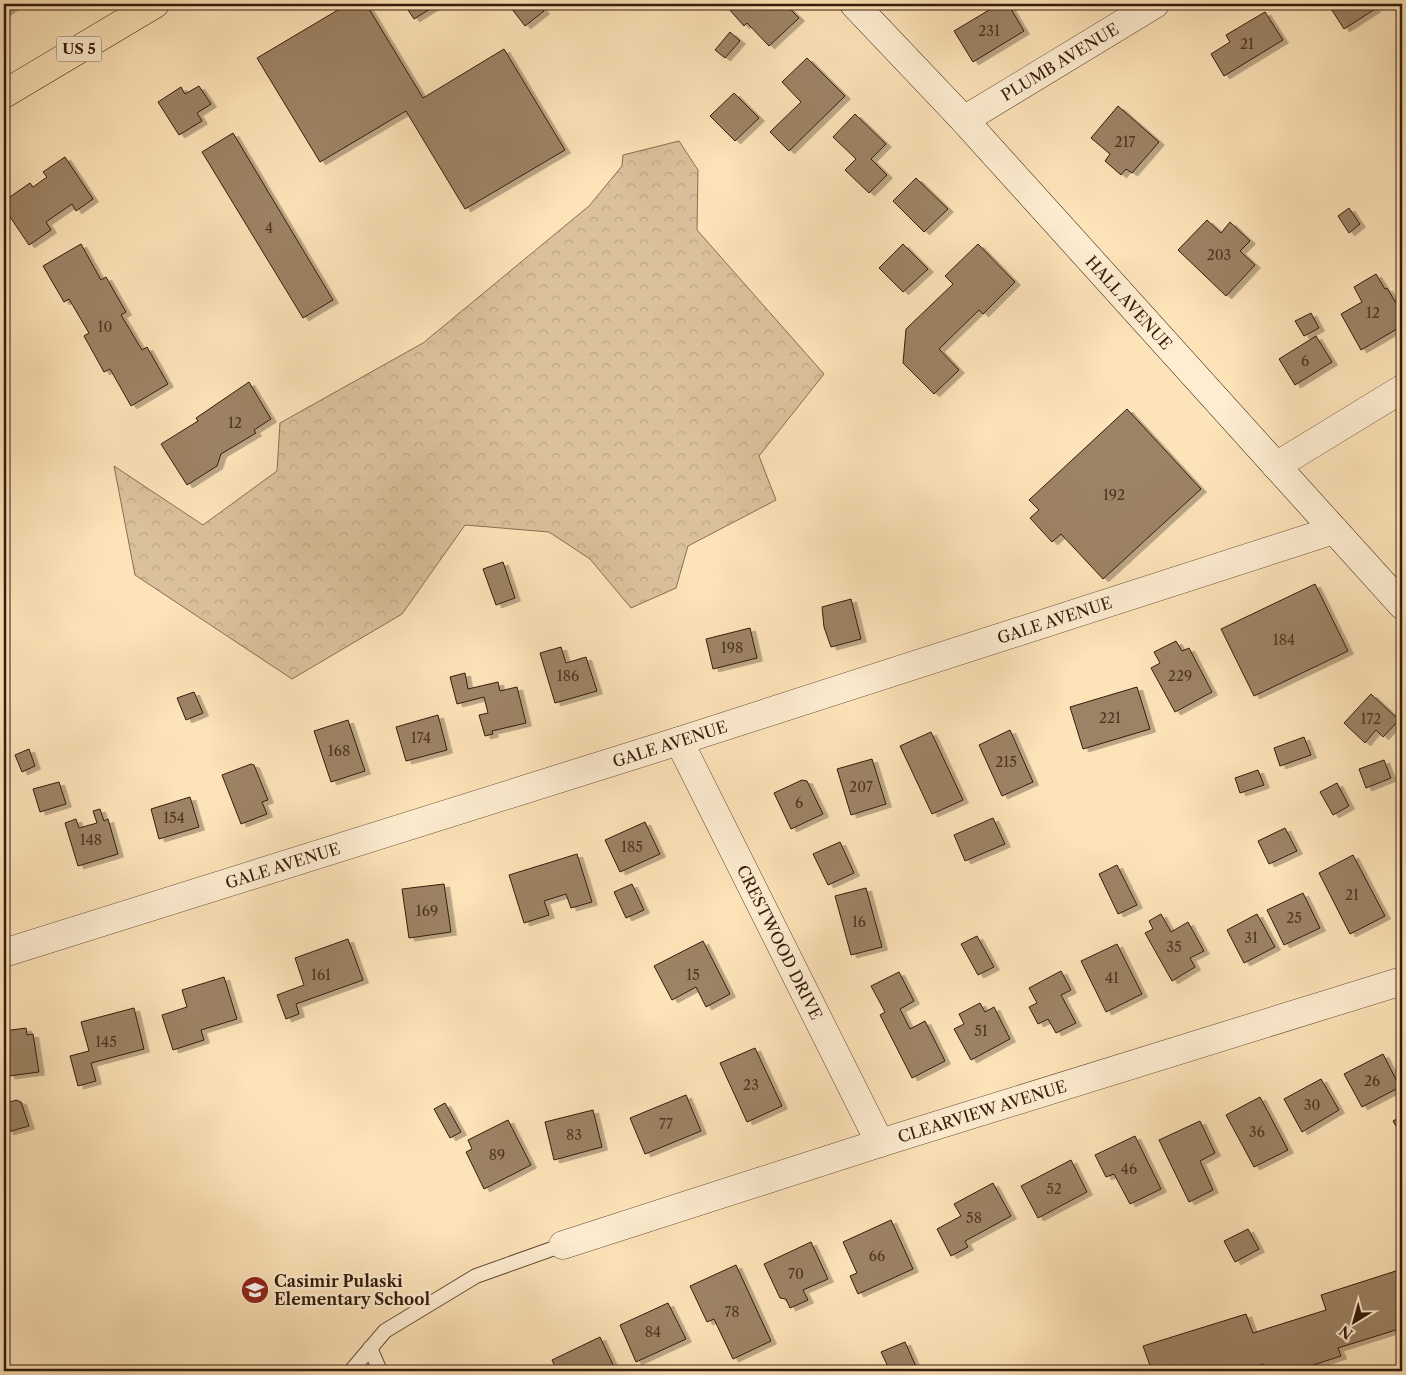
<svg xmlns="http://www.w3.org/2000/svg" width="1406" height="1375" viewBox="0 0 1406 1375" font-family="'Libre Caslon Text',serif">
<defs>
<pattern id="forest-crowns" width="20" height="18" patternUnits="userSpaceOnUse" patternTransform="scale(1.25)"><rect width="20" height="18" fill="#dbc19b"/><path d="M2 6a3 3 0 1 1 6 0M12 15a3 3 0 1 1 6 0" fill="none" stroke="#bda584"/></pattern>
<filter id="shadow"><feDropShadow dx="5.5" dy="3" stdDeviation="0" flood-color="#0004"/></filter>
</defs>
<rect width="100%" height="100%" fill="#fde3b8"/>
<filter id="stains"><feTurbulence type="fractalNoise" baseFrequency=".004" numOctaves="4"/><feColorMatrix values="0 0 0 0 .2 0 0 0 0 .09 0 0 0 0 .02 0 0 0 .5 -.17"/></filter>
<radialGradient id="worn" r=".72"><stop offset=".6" stop-color="#630" stop-opacity="0"/><stop offset="1" stop-color="#630" stop-opacity=".3"/></radialGradient>
<!-- forest -->
<path fill="url(#forest-crowns)" stroke="#886e53" d="M679,141L698,170L697,230L824,374L759,456L776,500L688,546L676,588L631,608L590,559L549,532L465,525L402,614L292,679L135,575L114,466L203,525L277,471L280,423L423,343L589,206L622,166L623,155Z"/>
<!-- building -->
<g fill="#9d8365" stroke="#361b0b" filter="url(#shadow)">
<path d="M4,4H17L4,13Z"/>
<path d="M348,4H366L423,98L504,49L565,150L465,209L406,111L320,162L257,58Z"/>
<path d="M404,4H438L414,19Z"/>
<path d="M508,4H539L544,11L525,26Z"/>
<path d="M733,4H757L762,9L768,4H785L799,18L769,46L747,23L744,26L728,8Z"/>
<path d="M999,4H1008L1024,31L973,62L954,31Z"/>
<path d="M1328,4H1371L1375,9L1344,29Z"/>
<path d="M1265,12L1283,40L1224,76L1211,54L1230,42L1226,35Z"/>
<path d="M730,32L740,41L725,58L715,50Z"/>
<path d="M807,58L845,96L789,151L770,132L801,102L782,82Z"/>
<path d="M199,86L211,104L197,113L202,121L179,135L158,102L181,87L185,94Z"/>
<path d="M734,93L759,118L735,141L710,116Z"/>
<path d="M1118,106L1159,142L1132,173L1126,169L1121,175L1105,161L1110,154L1091,138Z"/>
<path d="M855,114L886,144L871,159L887,175L869,193L845,170L856,159L833,137Z"/>
<path d="M233,133L333,300L303,318L202,152Z"/>
<path d="M65,157L93,199L76,211L72,204L46,222L51,230L29,245L4,208V201L30,183L33,187L47,177L43,172Z"/>
<path d="M916,178L948,209L924,232L893,201Z"/>
<path d="M1349,208L1360,224L1349,233L1338,216Z"/>
<path d="M1207,220L1221,233L1230,222L1250,241L1240,251L1255,265L1226,296L1178,250Z"/>
<path d="M81,244L101,280L106,277L126,312L121,315L142,350L147,347L168,384L131,406L110,369L104,372L84,336L89,333L69,299L64,302L43,266Z"/>
<path d="M903,244L928,269L903,292L879,268Z"/>
<path d="M978,244L1015,282L983,314L979,310L939,349L959,370L934,394L903,363L906,329L953,284L945,276Z"/>
<path d="M1376,274L1385,289L1387,288L1402,313V326L1361,350L1341,314L1362,302L1354,287Z"/>
<path d="M1311,313L1319,328L1304,336L1295,321Z"/>
<path d="M1316,336L1332,362L1295,385L1279,359Z"/>
<path d="M249,382L271,419L254,430L256,433L221,454L217,466L187,485L161,444L198,421L196,418Z"/>
<path d="M1127,409L1201,489L1103,579L1061,534L1052,542L1030,518L1039,510L1029,500Z"/>
<path d="M503,562L515,598L496,605L483,569Z"/>
<path d="M1315,584L1348,651L1254,696L1221,629Z"/>
<path d="M851,599L861,639L831,647L824,627L822,607Z"/>
<path d="M750,628L757,658L713,669L706,639Z"/>
<path d="M1176,641L1182,651L1189,648L1212,692L1175,712L1151,668L1160,663L1154,652Z"/>
<path d="M561,647L566,663L586,657L597,691L555,703L540,653Z"/>
<path d="M465,673L468,689L498,682L500,691L517,687L526,723L492,731L493,734L485,736L479,715L488,713L484,697L457,704L450,677Z"/>
<path d="M1137,687L1150,729L1083,749L1070,707Z"/>
<path d="M194,692L203,713L186,720L177,698Z"/>
<path d="M1371,694L1399,720L1383,737L1376,730L1365,743L1344,723Z"/>
<path d="M438,715L447,750L406,761L396,727Z"/>
<path d="M348,720L365,771L331,782L314,731Z"/>
<path d="M1010,730L1033,782L1002,796L979,745Z"/>
<path d="M931,732L963,800L932,814L900,746Z"/>
<path d="M1304,737L1311,755L1280,766L1274,748Z"/>
<path d="M29,749L35,766L22,772L15,755Z"/>
<path d="M872,759L886,804L851,815L837,769Z"/>
<path d="M1384,760L1391,778L1366,788L1359,769Z"/>
<path d="M251,764L254,765L268,800L262,802L267,814L241,824L222,775Z"/>
<path d="M1402,768V785L1398,773L1399,769Z"/>
<path d="M1258,770L1264,785L1240,793L1235,778Z"/>
<path d="M802,780L807,781L823,814L791,829L774,793Z"/>
<path d="M59,782L66,804L40,812L33,789Z"/>
<path d="M1337,783L1349,806L1333,815L1320,792Z"/>
<path d="M190,797L199,827L159,839L151,809Z"/>
<path d="M100,809L104,821L108,819L118,854L78,866L65,823L76,819L79,828L97,823L93,811Z"/>
<path d="M993,818L1005,844L965,861L954,835Z"/>
<path d="M645,822L660,854L620,872L605,840Z"/>
<path d="M1285,828L1297,851L1269,864L1258,841Z"/>
<path d="M840,842L854,873L828,885L813,854Z"/>
<path d="M577,854L592,902L571,908L566,894L544,901L549,915L524,923L509,875Z"/>
<path d="M1353,855L1385,916L1350,934L1319,873Z"/>
<path d="M1117,865L1137,905L1118,914L1099,874Z"/>
<path d="M444,884L451,932L409,938L402,889Z"/>
<path d="M632,884L644,910L626,918L614,892Z"/>
<path d="M866,888L882,947L851,955L835,896Z"/>
<path d="M1303,893L1320,928L1284,945L1267,910Z"/>
<path d="M1161,914L1171,932L1188,922L1204,951L1190,958L1195,967L1172,981L1145,933L1153,929L1149,921Z"/>
<path d="M1257,914L1275,947L1244,963L1227,930Z"/>
<path d="M977,936L994,967L978,975L961,944Z"/>
<path d="M348,939L363,980L296,1004L299,1014L286,1019L277,995L304,985L295,958Z"/>
<path d="M703,941L730,994L706,1007L696,987L672,1000L654,966Z"/>
<path d="M1117,944L1142,994L1106,1012L1081,961Z"/>
<path d="M1061,971L1071,990L1061,995L1076,1023L1056,1033L1048,1019L1038,1024L1029,1007L1037,1003L1029,988Z"/>
<path d="M899,972L914,1001L900,1009L910,1029L925,1021L945,1061L912,1078L880,1015L885,1012L871,986Z"/>
<path d="M224,977L237,1019L201,1030L204,1040L173,1050L162,1015L187,1007L182,990Z"/>
<path d="M980,1003L985,1012L994,1007L1010,1039L971,1060L954,1029L964,1024L959,1014Z"/>
<path d="M134,1008L144,1049L91,1063L96,1081L78,1086L70,1056L89,1051L81,1022Z"/>
<path d="M26,1028L27,1035L33,1034L39,1072L9,1076L7,1064L4,1065V1031Z"/>
<path d="M755,1048L782,1106L747,1122L720,1063Z"/>
<path d="M1383,1054L1400,1087L1362,1107L1344,1074Z"/>
<path d="M1321,1079L1339,1110L1302,1132L1284,1099Z"/>
<path d="M686,1095L701,1131L645,1154L630,1118Z"/>
<path d="M1260,1097L1288,1150L1254,1167L1226,1115Z"/>
<path d="M16,1100L21,1102L29,1126L8,1132L4,1120V1104Z"/>
<path d="M445,1103L461,1132L450,1138L434,1109Z"/>
<path d="M593,1110L602,1147L554,1160L545,1122Z"/>
<path d="M1402,1116V1136L1393,1121Z"/>
<path d="M508,1120L531,1165L484,1189L466,1152L472,1149L468,1140Z"/>
<path d="M1200,1121L1215,1153L1200,1161L1213,1190L1189,1202L1159,1140Z"/>
<path d="M1135,1136L1161,1189L1130,1204L1114,1174L1106,1177L1095,1155Z"/>
<path d="M1071,1160L1087,1192L1038,1218L1021,1186Z"/>
<path d="M993,1183L1011,1216L965,1241L968,1247L951,1256L937,1229L961,1216L954,1204Z"/>
<path d="M891,1220L913,1269L858,1294L850,1276L857,1273L843,1242Z"/>
<path d="M1248,1229L1259,1249L1235,1262L1224,1241Z"/>
<path d="M811,1242L828,1279L803,1290L808,1300L790,1308L786,1299L780,1298L764,1264Z"/>
<path d="M736,1265L771,1341L733,1359L714,1319L707,1322L690,1286Z"/>
<path d="M1402,1269V1328L1338,1348L1341,1356L1295,1371H1265L1263,1364L1241,1371H1152L1143,1346L1246,1314L1253,1333L1326,1310L1321,1295Z"/>
<path d="M668,1303L686,1339L636,1362L620,1325Z"/>
<path d="M600,1337L616,1371H557L552,1360Z"/>
<path d="M905,1342L918,1371H890L881,1352Z"/>
</g>
<g fill="none" stroke-linecap="round" stroke-linejoin="round">
<defs>
<g id="lane">
<path d="M370,1348L380,1371"/>
<path d="M351,1371L385,1331L476,1276L563,1245"/>
</g>
<g id="street">
<path id="s1" d="M964,120L1155,4"/>
<path d="M1276,466L1402,389"/>
<path id="s2" d="M679,741L880,1143"/>
<path id="s3" d="M4,953L679,741L1334,530"/>
<path id="s4" d="M563,1245L880,1143L1402,981"/>
</g>
<g id="secondary">
<path id="s5" d="M854,4L964,120L1402,605"/>
</g>
<path id="primary" d="M4,94L155,4"/>
</defs>
<!-- lane casing -->
<use href="#lane" stroke="#684d36" stroke-width="16"/>
<!-- street casing -->
<use href="#street" stroke="#684d36" stroke-width="29"/>
<!-- secondary casing -->
<use href="#secondary" stroke="#361b0b" stroke-width="29"/>
<!-- primary casing -->
<use href="#primary" stroke="#361b0b" stroke-width="29"/>
<!-- lane -->
<use href="#lane" stroke="#feedd1" stroke-width="14"/>
<!-- street -->
<use href="#street" stroke="#feedd1" stroke-width="28"/>
<!-- secondary -->
<use href="#secondary" stroke="#feedd1" stroke-width="28"/>
<!-- primary -->
<use href="#primary" stroke="#fde3b8" stroke-width="28"/>
</g>
<!-- icons -->
<defs>
<symbol id="school-disc" viewBox="-11 -11 22 22"><circle r="9.5" fill="#8f2418" stroke="#feedd1"/><path d="M0-5L7-2L0 1L-7-2ZM-4 1L0 2.5L4 1V4Q0 6-4 4Z" fill="#fff"/></symbol>
</defs>
<g fill-rule="evenodd">
<use href="#school-disc" x="239" y="1274" width="32" height="32"/>
</g>
<g text-anchor="middle" stroke-width="4.5" stroke-linejoin="round" paint-order="stroke">
<!-- number labels -->
<g font-size="14" fill="#503522">
<text x="989" y="36">231</text>
<text x="1247" y="49">21</text>
<text x="1125" y="147">217</text>
<text x="269" y="233">4</text>
<text x="1219" y="260">203</text>
<text x="1373" y="318">12</text>
<text x="105" y="332">10</text>
<text x="1305" y="366">6</text>
<text x="235" y="428">12</text>
<text x="1114" y="500">192</text>
<text x="1284" y="645">184</text>
<text x="732" y="653">198</text>
<text x="568" y="681">186</text>
<text x="1180" y="681">229</text>
<text x="1110" y="723">221</text>
<text x="1371" y="724">172</text>
<text x="421" y="743">174</text>
<text x="339" y="756">168</text>
<text x="1006" y="767">215</text>
<text x="861" y="792">207</text>
<text x="799" y="808">6</text>
<text x="174" y="823">154</text>
<text x="91" y="845">148</text>
<text x="632" y="852">185</text>
<text x="1352" y="900">21</text>
<text x="427" y="916">169</text>
<text x="1294" y="923">25</text>
<text x="859" y="927">16</text>
<text x="1251" y="943">31</text>
<text x="1174" y="952">35</text>
<text x="321" y="980">161</text>
<text x="693" y="980">15</text>
<text x="1112" y="983">41</text>
<text x="981" y="1036">51</text>
<text x="106" y="1047">145</text>
<text x="1372" y="1086">26</text>
<text x="751" y="1090">23</text>
<text x="1312" y="1110">30</text>
<text x="666" y="1129">77</text>
<text x="1257" y="1137">36</text>
<text x="574" y="1140">83</text>
<text x="497" y="1160">89</text>
<text x="1129" y="1174">46</text>
<text x="1054" y="1194">52</text>
<text x="974" y="1223">58</text>
<text x="877" y="1261">66</text>
<text x="796" y="1279">70</text>
<text x="732" y="1317">78</text>
<text x="653" y="1337">84</text>
</g>
<!-- shield labels -->
<rect fill="#feedd1" stroke="#725a46" stroke-width="1" x="56.5" y="36.5" width="45" height="25" rx="4"/>
<g font-size="15" font-weight="bold" fill="#361b0b">
<text x="79" y="54">US 5</text>
</g>
<!-- street labels -->
<g font-size="16" fill="#361b0b" stroke="#feedd1">
<text dy="6" stroke="none"><textPath href="#s1" startOffset="112">PLUMB AVENUE</textPath></text>
<text dy="6" stroke="none"><textPath href="#s5" startOffset="406">HALL AVENUE</textPath></text>
<text dy="6" stroke="none"><textPath href="#s3" startOffset="1102">GALE AVENUE</textPath></text>
<text dy="6" stroke="none"><textPath href="#s3" startOffset="698">GALE AVENUE</textPath></text>
<text dy="6" stroke="none"><textPath href="#s3" startOffset="292">GALE AVENUE</textPath></text>
<text dy="6" stroke="none"><textPath href="#s2" startOffset="225">CRESTWOOD DRIVE</textPath></text>
<text dy="6" stroke="none"><textPath href="#s4" startOffset="440">CLEARVIEW AVENUE</textPath></text>
</g>
<!-- poi labels -->
<g font-size="16" font-weight="bold" fill="#361b0b" stroke="#feedd1" text-anchor="start">
<text x="274" y="1287">Casimir Pulaski<tspan x="274" dy="18">Elementary School</tspan></text>
</g>
</g>
<!-- margin -->
<rect width="1406" height="1375" fill="none" stroke="#fde3b8" stroke-width="20"/>
<rect x="5" y="5" width="1396" height="1365" fill="none" stroke="#361b0b" stroke-width="2.5"/>
<rect x="10" y="10" width="1386" height="1355" fill="none" stroke="#361b0b"/>
<!-- north arrow -->
<g transform="translate(1354 1322) rotate(217)" stroke="#feedd1" stroke-width="4" paint-order="stroke">
<path d="M0-4L9 19L0 12L-9 19Z" fill="#361b0b"/>
<text y="-8" font-size="14" font-weight="bold" text-anchor="middle" fill="#361b0b">N</text>
</g>
<rect width="100%" height="100%" filter="url(#stains)"/>
<rect width="100%" height="100%" fill="url(#worn)"/>
</svg>
